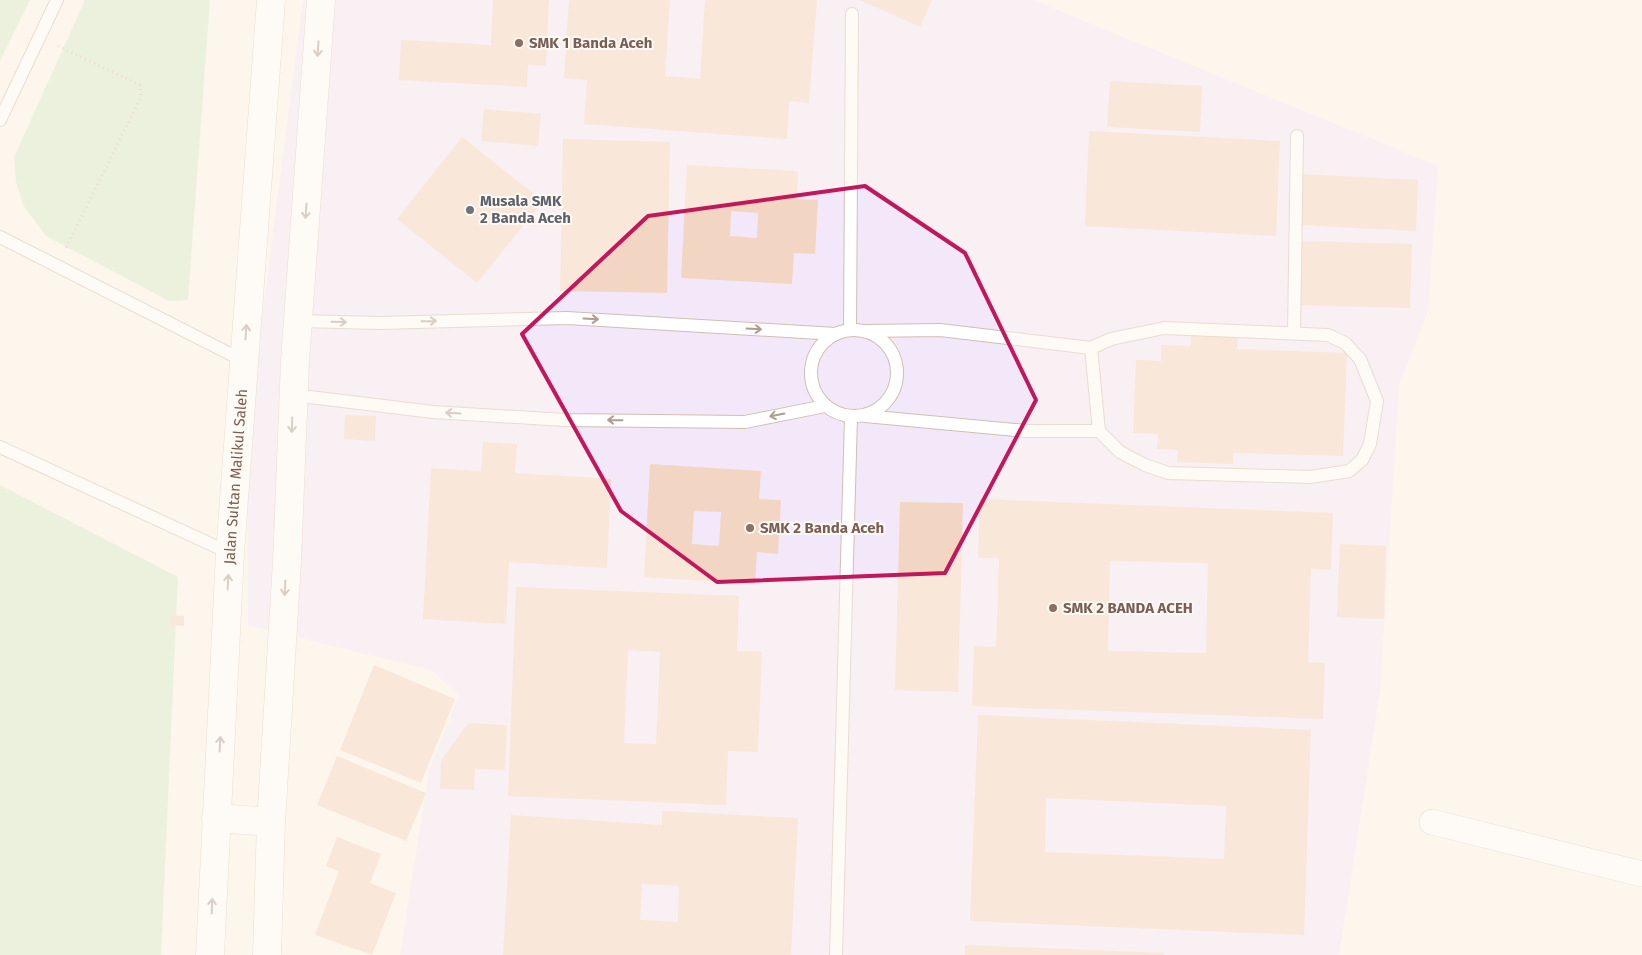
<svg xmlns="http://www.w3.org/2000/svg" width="1642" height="955" viewBox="0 0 1642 955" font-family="'Fira Sans',sans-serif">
<rect width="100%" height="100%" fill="#fdf6ec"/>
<!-- education -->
<path fill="#f3e8fa" d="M303,0H1033L1438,166L1428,312L1399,385L1380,692L1339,955H400L429,770L459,696L431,670L248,625L247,433Z"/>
<!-- green -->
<g fill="#d8ecc9">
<path d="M0,0H30L0,61Z"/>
<path d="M85,0H210L188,300L169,301L46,236L23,205L16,182L14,157Z"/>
<path d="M0,485L178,577L161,955H0Z"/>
</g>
<!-- building -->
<g fill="#f3d5c3" fill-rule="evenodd">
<path d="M493,0H549L546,66L528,65L527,87L399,80L401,40L491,45Z"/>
<path d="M569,0H670L665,76L700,79L705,0H817L809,103L789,101L787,139L584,124L587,80L564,78Z"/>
<path d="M860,0H932L920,27Z"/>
<path d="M1110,81L1202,86L1200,132L1107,127Z"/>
<path d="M484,109L541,114L538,146L481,141Z"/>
<path d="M1089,131L1280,141L1276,236L1085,226Z"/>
<path d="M462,137L543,201L477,283L397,219Z"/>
<path d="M563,139L670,142L667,293L560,291Z"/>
<path d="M687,165L798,171L797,199L818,200L815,254L794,253L792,284L681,278ZM731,211L758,213L757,238L730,236Z"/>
<path d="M1303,174L1418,180L1416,231L1301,225Z"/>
<path d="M1299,241L1412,244L1410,308L1298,305Z"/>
<path d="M1191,331L1238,333L1237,349L1347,353L1343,456L1233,453V464L1177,462L1178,450L1157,449L1158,434L1133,433L1136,360L1161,361V345L1191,346Z"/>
<path d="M345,415L376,416L375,441L344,439Z"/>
<path d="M483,442L517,444L515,473L611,479L607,568L509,562L506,624L423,619L431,468L481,471Z"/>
<path d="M650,464L761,471L759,499L781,500L778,554L757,552L755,584L644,577ZM694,511L721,512L719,546L692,544Z"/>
<path d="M980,499L1333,513L1331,570L1311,569L1308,662L1325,663L1323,719L972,706L974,646L996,647L999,558H978ZM1110,561L1208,563L1206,653L1108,651Z"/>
<path d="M900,502L963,503L958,692L895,690Z"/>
<path d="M1340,544L1386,546L1384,619L1337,617Z"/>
<path d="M516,587L739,596L737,651L762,652L758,752L728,751L726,805L508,796ZM628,650L660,652L656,744L624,743Z"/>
<path d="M171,615L184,616V626L170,625Z"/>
<path d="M374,665L455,699L421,783L340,750Z"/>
<path d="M978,715L1311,730L1304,935L970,921ZM1046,798L1226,806L1224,859L1045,852Z"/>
<path d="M468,723L507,725L505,770L475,769L474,790L440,789L441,761Z"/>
<path d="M337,756L426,793L406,841L317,805Z"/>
<path d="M662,811L798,818L791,955H503L511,815L662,825ZM642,884L679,886L678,922L640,920Z"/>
<path d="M337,837L381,854L370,883L396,893L372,955L315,935L339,871L326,866Z"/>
<path d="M965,945L1164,953V955H965Z"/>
</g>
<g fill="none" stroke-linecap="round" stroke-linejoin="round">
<defs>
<g id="service">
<path d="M0,120L57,0"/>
<path d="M0,237L244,361"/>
<path d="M298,321L380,323L567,318L836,334"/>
<circle cx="854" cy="373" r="43"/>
<path d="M850,330L852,14"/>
<path d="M864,331L940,330L1091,348L1099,431H1026L865,416"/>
<path d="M1294,332L1297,136"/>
<path d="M1091,348L1111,339L1164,328L1328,335L1345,343L1360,359L1377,401L1370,444L1362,460L1349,471L1311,477L1168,473L1145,465L1120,452L1099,431"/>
<path d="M293,395L433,412L565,420L745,422L825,406"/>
<path d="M0,447L230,553"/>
<path d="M836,955L851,417"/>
</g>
<path id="minor" d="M1432,822L1642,874"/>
<g id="secondary">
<path d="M216,818L271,822"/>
<path id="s1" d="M210,955L230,553L271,0"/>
<path d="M267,955L271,822L287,562L295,361L321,0"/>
</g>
</defs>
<!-- service casing -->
<use href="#service" stroke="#d1beb0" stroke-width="14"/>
<!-- minor casing -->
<use href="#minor" stroke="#d1beb0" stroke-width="26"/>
<!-- secondary casing -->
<use href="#secondary" stroke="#d6c0b0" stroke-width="29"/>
<!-- path -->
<path stroke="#d9b8a5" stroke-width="3" stroke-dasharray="1 4" stroke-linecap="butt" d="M58,46L140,85L141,97L66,248"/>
<!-- service -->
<use href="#service" stroke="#fff" stroke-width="12"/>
<!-- minor -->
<use href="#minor" stroke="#fff" stroke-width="25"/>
<!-- secondary -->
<use href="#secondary" stroke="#fff" stroke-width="28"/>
</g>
<!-- one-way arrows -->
<defs><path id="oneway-shaft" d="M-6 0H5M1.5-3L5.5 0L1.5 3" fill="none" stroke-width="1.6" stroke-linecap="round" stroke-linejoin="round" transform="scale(1.25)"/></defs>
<g stroke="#af9d94">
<use href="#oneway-shaft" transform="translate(318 49) rotate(94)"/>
<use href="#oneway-shaft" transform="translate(306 211) rotate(94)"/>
<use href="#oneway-shaft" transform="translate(591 319) rotate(3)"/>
<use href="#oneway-shaft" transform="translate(429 321) rotate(-1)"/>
<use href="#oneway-shaft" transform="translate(339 322) rotate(1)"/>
<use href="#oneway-shaft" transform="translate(754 329) rotate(3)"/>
<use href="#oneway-shaft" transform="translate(246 332) rotate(-86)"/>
<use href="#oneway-shaft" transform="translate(453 413) rotate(-177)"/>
<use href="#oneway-shaft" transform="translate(777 415) rotate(169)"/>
<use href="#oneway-shaft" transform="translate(615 420) rotate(-179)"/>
<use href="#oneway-shaft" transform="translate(292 425) rotate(92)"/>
<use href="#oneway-shaft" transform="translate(228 582) rotate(-87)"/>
<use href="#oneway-shaft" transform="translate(285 588) rotate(93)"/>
<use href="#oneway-shaft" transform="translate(220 744) rotate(-87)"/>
<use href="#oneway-shaft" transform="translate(212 906) rotate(-88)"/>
</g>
<!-- marked area -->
<path d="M0 0H1642V955H0ZM865,186L965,253L1036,400L945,573L717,582L621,511L522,334L648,216Z" fill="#fdf6ec" fill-opacity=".55" fill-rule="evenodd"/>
<path fill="none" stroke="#c2185b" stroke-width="4" stroke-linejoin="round" d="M865,186L965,253L1036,400L945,573L717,582L621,511L522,334L648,216Z"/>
<!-- markers -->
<g fill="#8d6e63" stroke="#fffaf3" stroke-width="2">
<circle cx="519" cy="43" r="5"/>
<circle cx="750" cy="528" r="5"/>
<circle cx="1053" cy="608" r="5"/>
</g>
<circle fill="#6b7280" stroke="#fffaf3" stroke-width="2" cx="470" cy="210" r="5"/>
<g text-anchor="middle" stroke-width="4" stroke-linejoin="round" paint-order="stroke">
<!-- education labels -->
<g font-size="15" font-weight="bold" fill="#785e54" stroke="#fffaf3" text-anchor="start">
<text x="529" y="48">SMK 1 Banda Aceh</text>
<text x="760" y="533">SMK 2 Banda Aceh</text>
<text x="1063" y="613">SMK 2 BANDA ACEH</text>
</g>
<!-- worship labels -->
<g font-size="15" font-weight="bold" fill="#5b616d" stroke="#fffaf3" text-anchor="start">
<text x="480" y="206">Musala SMK<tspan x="480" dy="17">2 Banda Aceh</tspan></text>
</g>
<!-- street labels -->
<g font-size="15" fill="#7a5c4d" stroke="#fffaf3">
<text dy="5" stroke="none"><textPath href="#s1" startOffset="479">Jalan Sultan Malikul Saleh</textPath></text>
</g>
</g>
</svg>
